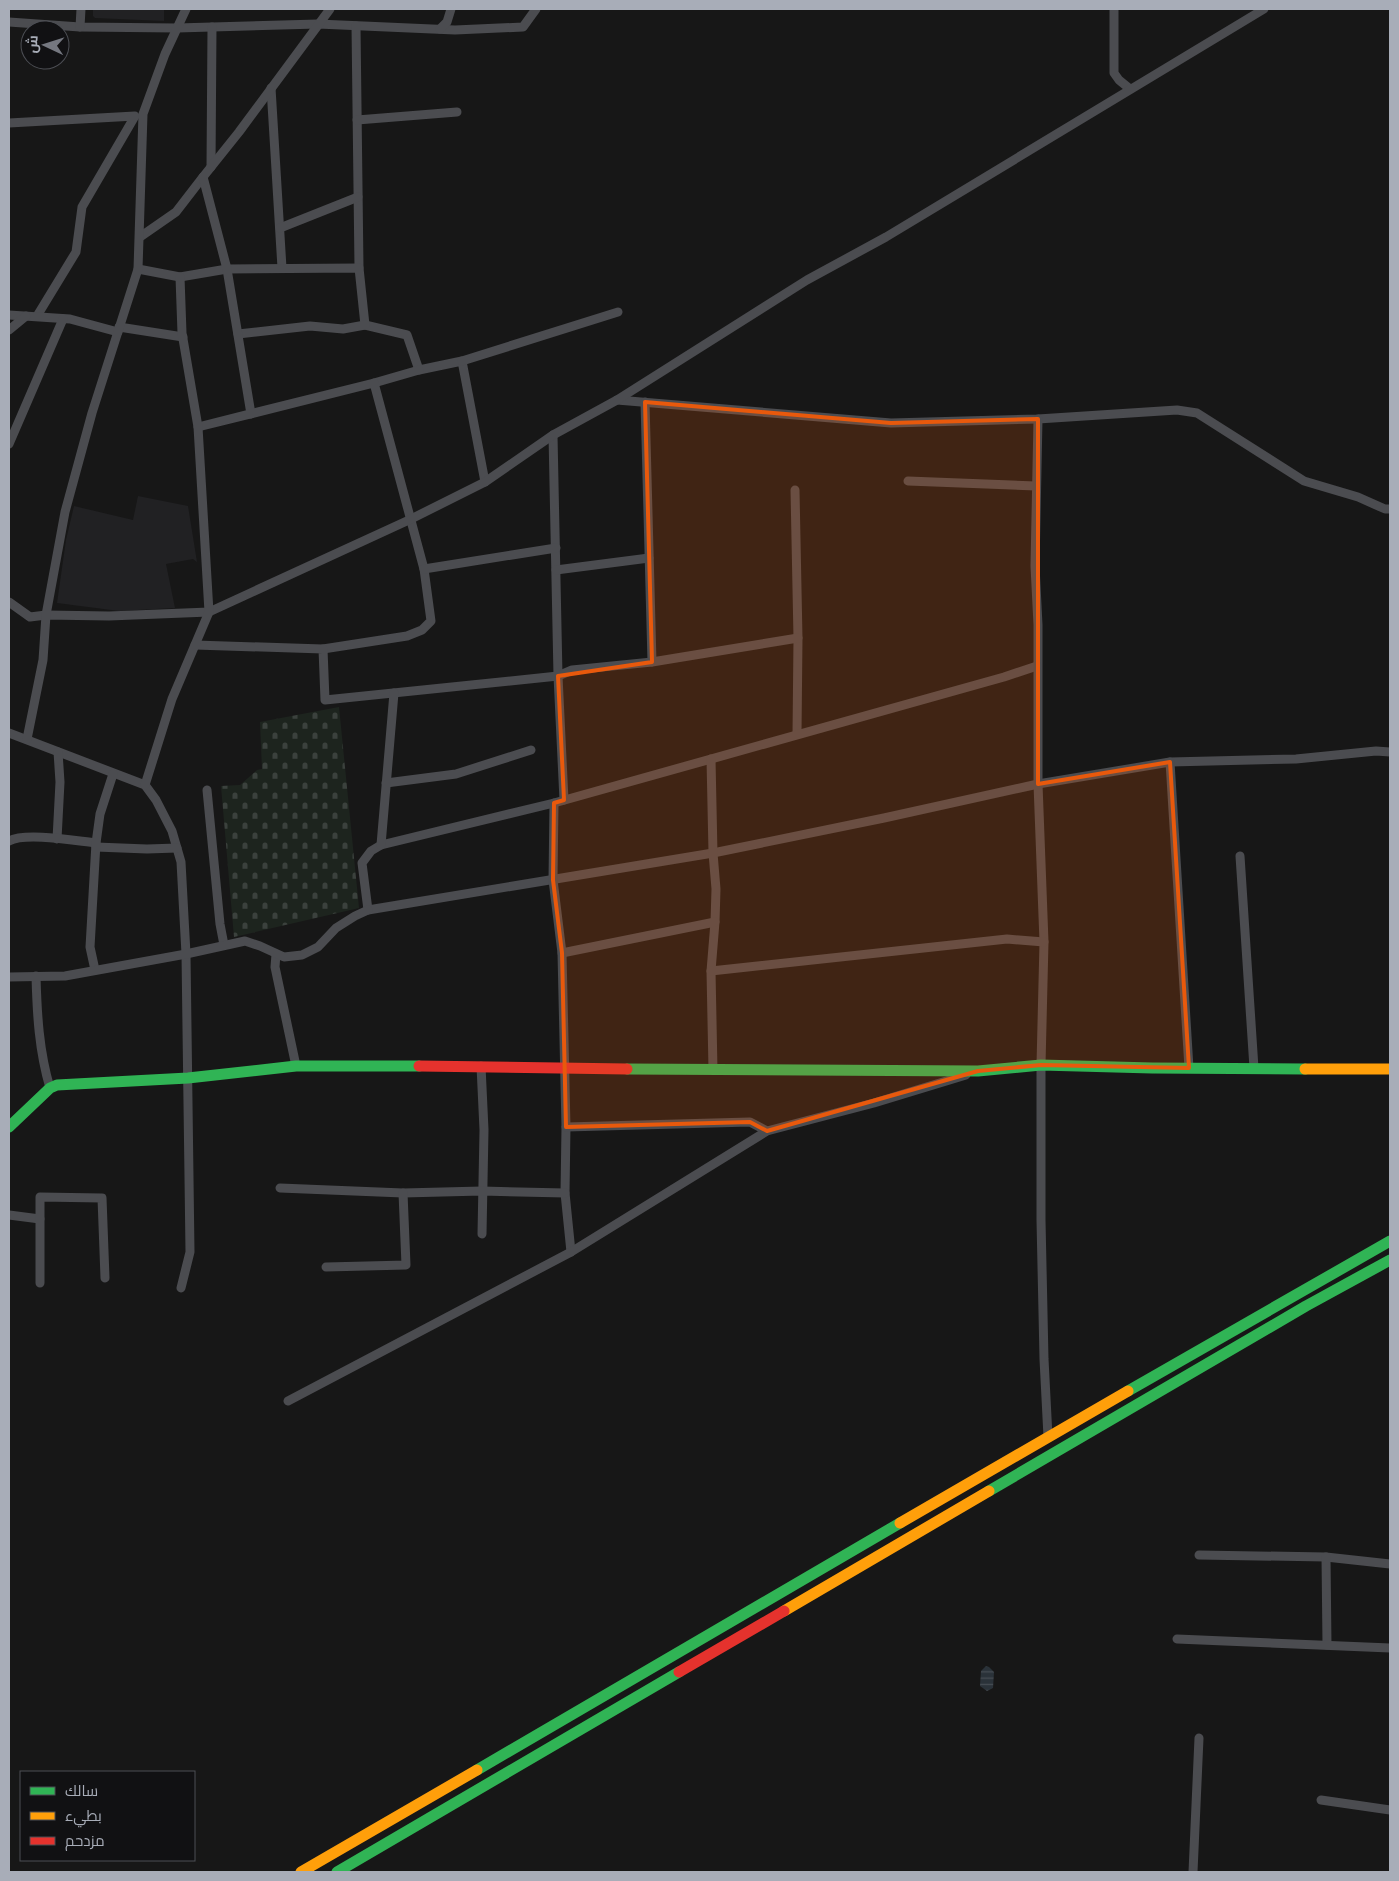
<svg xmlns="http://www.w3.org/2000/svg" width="1399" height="1881" viewBox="0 0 1399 1881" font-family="Roboto,Cairo,sans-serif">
<defs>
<pattern id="cemetery-stones" width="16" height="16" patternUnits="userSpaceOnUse" patternTransform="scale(1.25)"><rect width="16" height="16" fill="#1d241e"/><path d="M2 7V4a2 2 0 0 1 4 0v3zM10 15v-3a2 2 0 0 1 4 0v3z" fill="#3b413d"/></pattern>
<pattern id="water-rules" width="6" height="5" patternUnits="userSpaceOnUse" patternTransform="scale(1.25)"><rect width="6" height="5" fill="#2a3239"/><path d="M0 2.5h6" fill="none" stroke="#464d54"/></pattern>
</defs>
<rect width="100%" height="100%" fill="#171717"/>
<!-- built -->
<g fill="#212123">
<path d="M93,9H164V21L95,18L93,16Z"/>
<path d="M138,496L188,506L197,562L193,559L166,564L175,608L119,611L57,603L66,540L74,506L133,520Z"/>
</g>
<!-- cemetery -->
<path fill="url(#cemetery-stones)" d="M339,707L359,908L234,937L221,786L240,785L257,770L262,769L260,722Z"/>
<!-- water -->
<path fill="url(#water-rules)" d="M986,1666L989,1667L994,1672L993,1688L987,1691L980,1686L981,1671Z"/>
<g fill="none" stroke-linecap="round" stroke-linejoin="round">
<!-- street -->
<g stroke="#4b4c50" stroke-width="9">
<path d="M1114,9V73L1119,80L1130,89"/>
<path d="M9,22L80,27L177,28L318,24L455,30L523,27L536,9"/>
<path d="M356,26L359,268"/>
<path d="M80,27L81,9"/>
<path d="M440,29L447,22L451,9"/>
<path d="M271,88L282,268"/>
<path d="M357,120L457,112"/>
<path d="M9,123L135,116L82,207L76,252L37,316"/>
<path d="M211,167L212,27"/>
<path d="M280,228L358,197"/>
<path d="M140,237L176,212L203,177"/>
<path d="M138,269L180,277L227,269L359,268L365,325L407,335L419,370L462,361L485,482"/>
<path d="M9,315L70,319L118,332"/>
<path d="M119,327L183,337"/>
<path d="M9,330L26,316"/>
<path d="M238,334L310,326L343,329L365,325"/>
<path d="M462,361L618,312"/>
<path d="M374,383L419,370"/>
<path d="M617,400L891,423L1038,419L1177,410L1197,413L1304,481L1358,497L1385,509H1390"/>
<path d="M645,402L652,662"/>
<path d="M251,414L227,269L203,177L239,132L330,9"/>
<path d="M1038,419L1035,566L1038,625V784L1044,942L1041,1065V1220L1044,1359L1048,1437"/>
<path d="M198,427L374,383L424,569L431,621L422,630L407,636L323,649"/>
<path d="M553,435L558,676L564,800"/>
<path d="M9,444L63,319"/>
<path d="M908,481L1036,486"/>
<path d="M795,490L798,638L797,734"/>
<path d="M424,569L556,548"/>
<path d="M556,570L649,558"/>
<path d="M9,602L30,617L46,615L109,616L209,612L409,520L485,482L553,435L617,400L807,280L886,237L1264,9"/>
<path d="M195,645L323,649L325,700L558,676L572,670L652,662L798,638"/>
<path d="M1037,666L1004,677L554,803L381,845L371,851L362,863L368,910L713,853L884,818L1038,784L1170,762L1296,759L1376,751L1390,752"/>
<path d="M9,733L145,785L156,800L172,831L181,862L186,954L190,1252L181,1288"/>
<path d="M27,739L43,660L46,615L65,512L92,413L138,269L143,114L165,54L186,9"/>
<path d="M711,759L713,853L716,889L715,922L711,971L713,1070"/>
<path d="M1170,762L1189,1068"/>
<path d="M386,783L456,774L531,750"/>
<path d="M145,785L172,699L209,612L198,427L182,333L180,277"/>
<path d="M207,790L220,924L224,945"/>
<path d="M554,803L553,880L562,953L566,1127L565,1193L571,1252"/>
<path d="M57,839L60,782L58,752"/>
<path d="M9,841C26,832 76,841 96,843"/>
<path d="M381,845L394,693"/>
<path d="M96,847L147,849L177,848"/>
<path d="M1240,856L1254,1068"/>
<path d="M562,953L715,922"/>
<path d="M276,954L275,967L296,1066"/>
<path d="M95,970L90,947L96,843L100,814L113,774"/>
<path d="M711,971L1007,939L1044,942"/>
<path d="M36,976C37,1014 39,1051 50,1088"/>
<path d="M9,977L65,976L186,954L245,941L260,946L284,957L302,955L318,947L336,928L355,916L368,910"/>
<path d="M481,1066L484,1130L482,1234"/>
<path d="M566,1127L750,1122L767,1131"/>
<path d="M280,1188L403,1193L482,1191L565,1193"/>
<path d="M9,1215L40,1219"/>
<path d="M326,1267L406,1265L403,1193"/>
<path d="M40,1283V1197L102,1198L105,1278"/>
<path d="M288,1401L571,1252L767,1131L874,1103L966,1075"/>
<path d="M1199,1555L1326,1557L1390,1564"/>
<path d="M1326,1557L1327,1645"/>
<path d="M1177,1639L1390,1648"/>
<path d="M1321,1800L1390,1810"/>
<path d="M1193,1872L1199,1738"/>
</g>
<!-- fast -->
<g stroke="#30b455" stroke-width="11">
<path d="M627,1069L978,1071L1041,1065L1152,1068L1305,1069"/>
<path d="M9,1127L50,1088L57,1085L188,1078L296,1066H419"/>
<path d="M1128,1391L1390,1241"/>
<path d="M989,1491L1306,1306L1390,1260"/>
<path d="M477,1770L900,1523"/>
<path d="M337,1872L679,1672"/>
</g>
<!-- slow -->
<g stroke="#ff9f0a" stroke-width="11">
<path d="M1305,1069H1390"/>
<path d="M900,1523L1128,1391"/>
<path d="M784,1611L989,1491"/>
<path d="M301,1872L477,1770"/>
</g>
<!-- jam -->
<g stroke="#e5322d" stroke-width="11">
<path d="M419,1066L627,1069"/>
<path d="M679,1672L784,1611"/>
</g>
</g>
<!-- marked area -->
<path fill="#e8590c" fill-opacity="0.2" stroke="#e8590c" stroke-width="4" stroke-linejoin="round" d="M645,402L891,423L1038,419V784L1170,762L1189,1068L1041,1065L978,1071L767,1131L750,1122L566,1127L562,953L553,880L554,803L564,800L558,676L652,662Z"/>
<!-- border -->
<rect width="1399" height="1881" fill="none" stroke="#a8adb8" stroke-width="20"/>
<!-- legend -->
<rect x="20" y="1771" width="175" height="90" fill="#111113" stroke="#4d4f55"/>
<rect x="30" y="1787" width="25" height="8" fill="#30b455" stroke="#4d4f55"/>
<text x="65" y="1796" font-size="15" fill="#a8adb8">سالك</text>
<rect x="30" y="1812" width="25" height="8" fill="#ff9f0a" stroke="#4d4f55"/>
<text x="65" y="1821" font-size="15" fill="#a8adb8">بطيء</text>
<rect x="30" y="1837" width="25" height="8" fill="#e5322d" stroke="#4d4f55"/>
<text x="65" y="1846" font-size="15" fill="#a8adb8">مزدحم</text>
<!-- north arrow -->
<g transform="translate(45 45) rotate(274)"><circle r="24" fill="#111113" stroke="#4d4f55"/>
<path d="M0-4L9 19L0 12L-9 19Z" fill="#757880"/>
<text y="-8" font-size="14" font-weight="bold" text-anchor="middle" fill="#a8adb8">ش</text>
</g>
</svg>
